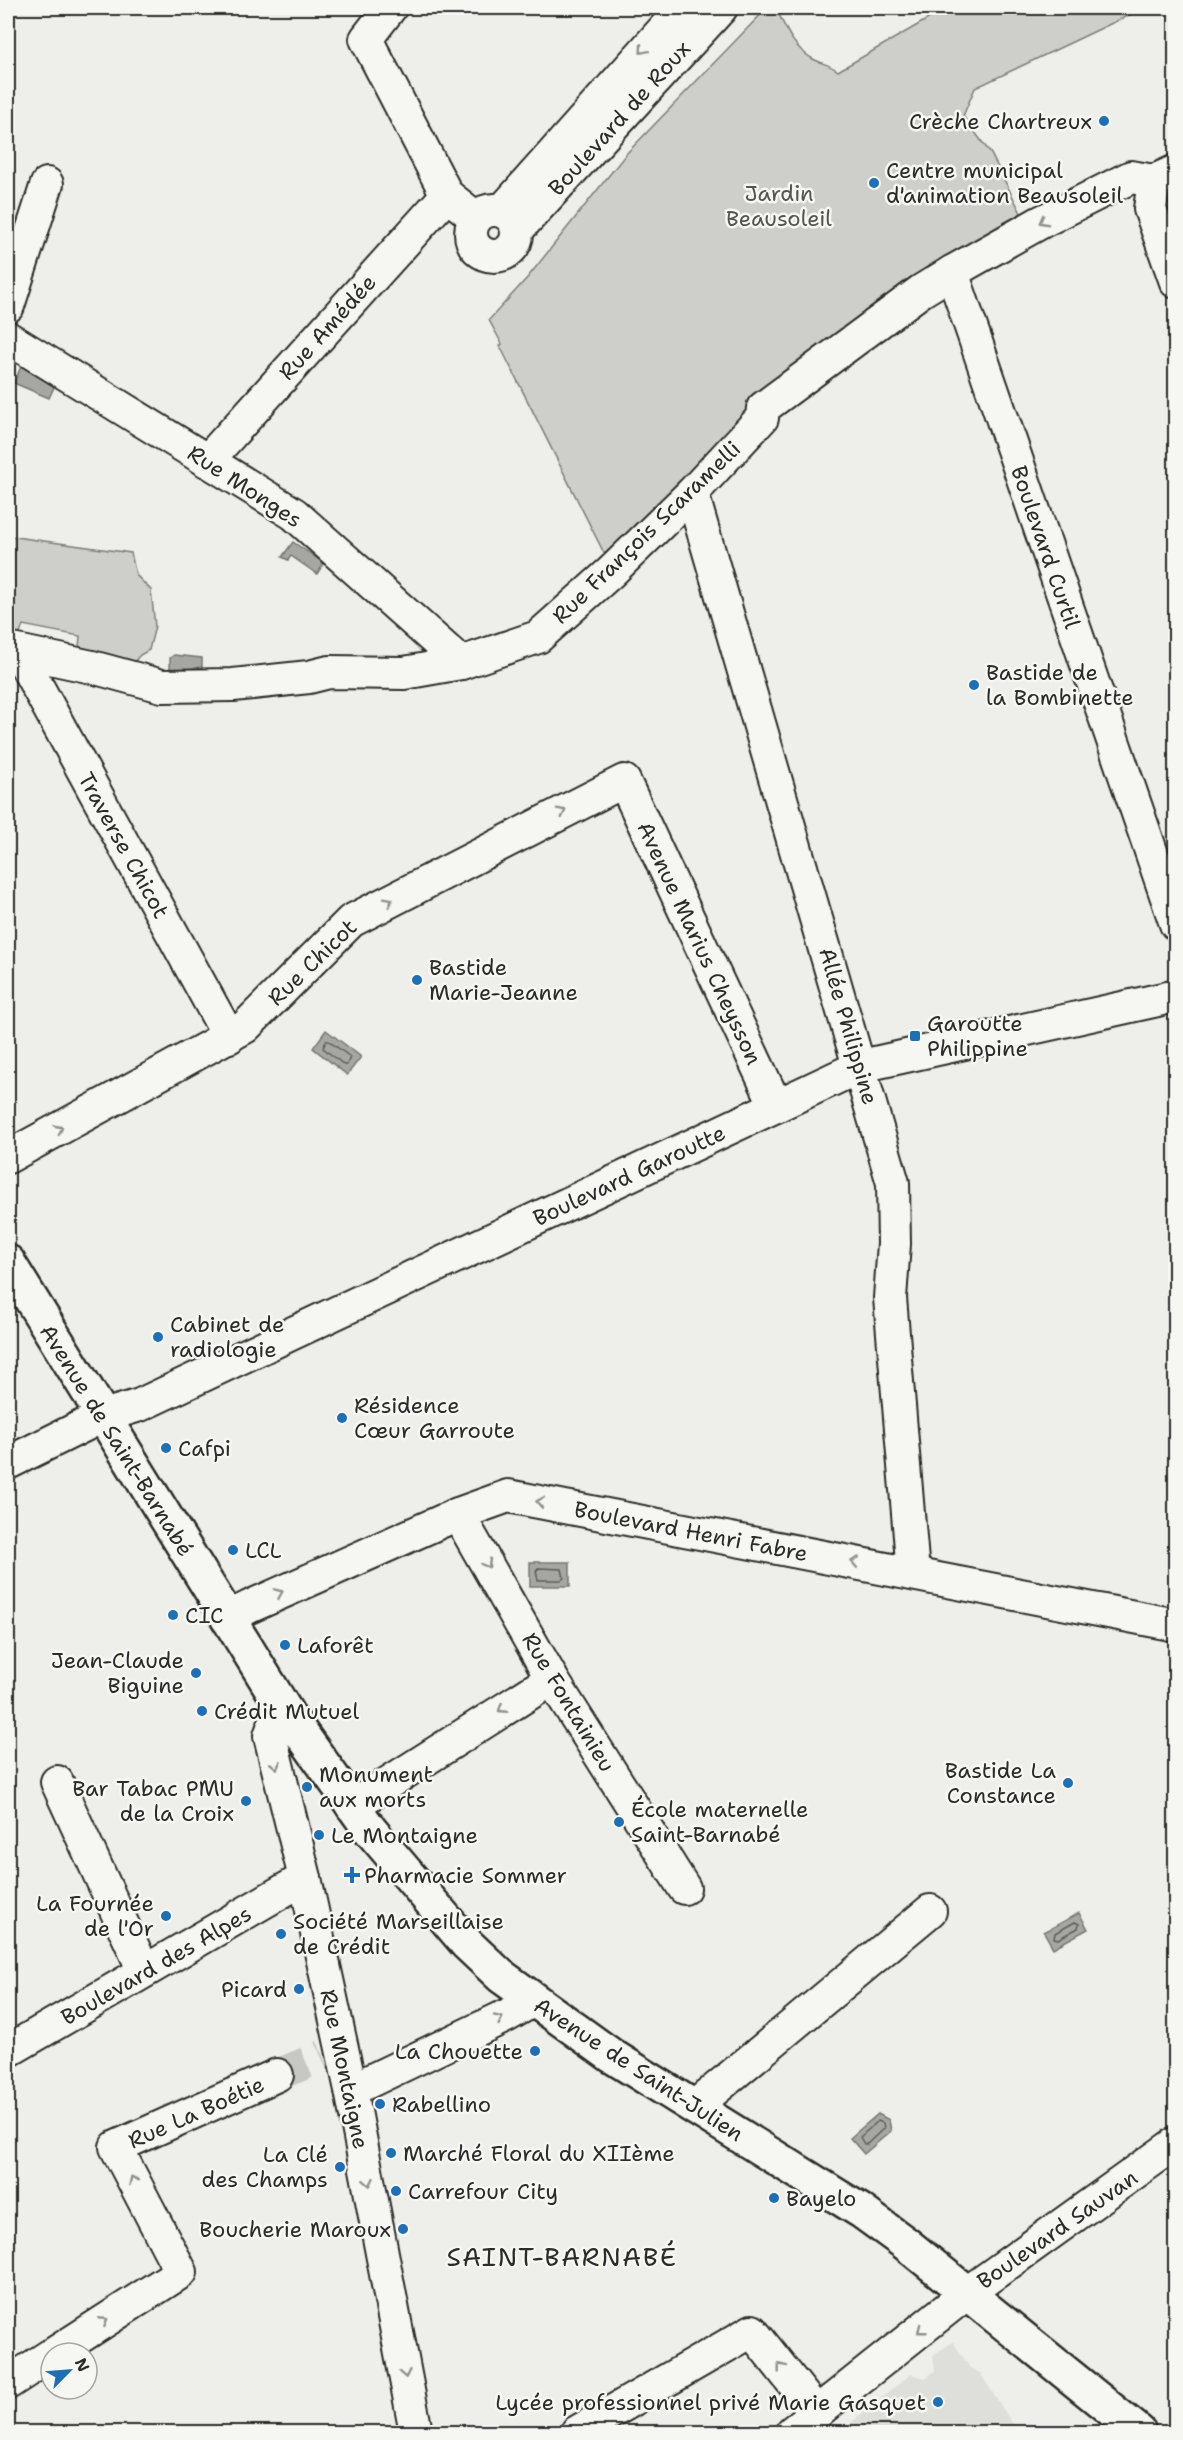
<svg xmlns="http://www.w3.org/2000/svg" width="1183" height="2440" viewBox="0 0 1183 2440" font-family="'Shantell Sans',sans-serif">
<rect width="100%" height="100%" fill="#eeeeea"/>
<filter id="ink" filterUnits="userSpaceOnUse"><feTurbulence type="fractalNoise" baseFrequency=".0167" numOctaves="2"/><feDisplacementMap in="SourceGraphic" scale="12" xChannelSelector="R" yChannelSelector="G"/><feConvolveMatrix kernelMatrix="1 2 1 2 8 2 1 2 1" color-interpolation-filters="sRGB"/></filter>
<g filter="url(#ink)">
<!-- built -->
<path fill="#dededb" d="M953,2342L970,2368L980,2373L1014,2426L1022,2432H844L843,2429L911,2374L925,2378L935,2371L933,2355Z"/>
<!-- green -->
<g fill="#cececa" stroke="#7c7c7a" stroke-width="1.5">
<path d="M767,8L777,10C786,29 793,48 813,59C822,64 829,64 838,71L947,8H1144L975,88L963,116L991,154L1022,215L1004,223L970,246L608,561L500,346L502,344L489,320L528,277L626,154Z"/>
<path d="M8,536L131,553L136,575L151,590L155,626L149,650L140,655L126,671L78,659L80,636L23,625L16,645L8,643Z"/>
</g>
<!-- water -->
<g fill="#a6a6a3" stroke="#757573" stroke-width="1.5">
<path d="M22,364L55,385L49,398L14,383Z"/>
<path d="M293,542L324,563L317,574L291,556L288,560L282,557Z"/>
<path d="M174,655L202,658V667L182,670L170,669V658Z"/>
<path d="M326,1030L361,1057L347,1075L313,1048Z"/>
<rect x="530" y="1562" width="40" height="24"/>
<path d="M1079,1913L1088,1929L1053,1948L1044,1932Z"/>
<path d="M878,2114L889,2120L891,2131L864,2154L850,2138Z"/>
</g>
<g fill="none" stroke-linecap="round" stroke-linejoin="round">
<!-- shore -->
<g stroke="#5c5c5b" stroke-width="1.5">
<path d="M326,1041H329L350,1057L347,1065H344L323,1048Z"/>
<path d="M539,1568L562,1569L564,1578L561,1580H538L536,1571Z"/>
<path d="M1075,1922L1079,1924L1078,1928L1058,1939L1054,1938L1055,1933Z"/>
<path d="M878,2121L883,2123L884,2128L867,2144H864L860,2137Z"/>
</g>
<!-- minor-tunnel -->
<path stroke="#c7c7c4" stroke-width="32" stroke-dasharray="32 16" stroke-linecap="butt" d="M277,2075L323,2056"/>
<defs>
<g id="minor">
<path d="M390,8L366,39L447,195L476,218"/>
<path d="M1154,181L1150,209L1176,282"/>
<circle cx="494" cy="233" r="23"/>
<path d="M502,211L683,8"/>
<path d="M518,229L721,8"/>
<path d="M952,272L1176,924"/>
<path d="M8,306L47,184"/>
<path d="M8,338L294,514L461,663"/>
<path d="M207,461L447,195"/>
<path d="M692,493L893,1183L894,1244L890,1298L913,1573"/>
<path d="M8,649L92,667L162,686L233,685L309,677L329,672L404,673L461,663L538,637L611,572L692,493L762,418L763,408L921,291L952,272L1041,222L1131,177L1154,181L1176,171"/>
<path d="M19,653L229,1037"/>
<path d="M8,1157L245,1027L351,921L624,781L776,1106"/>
<path d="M8,1463L103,1416L140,1405L861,1066L1176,996"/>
<path d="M458,1514L552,1679L684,1888"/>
<path d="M227,1618L249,1607L458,1514L508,1496L1176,1625"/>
<path d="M288,1715L274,1725L270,1736L305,1878L351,2090L416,2432"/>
<path d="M57,1782L144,1971"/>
<path d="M352,1806L552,1679"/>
<path d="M8,2051L305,1878"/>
<path d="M351,2090L508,2015L534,2000"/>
<path d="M694,2107L930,1911"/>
<path d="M55,2353L181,2272L116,2147L277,2075"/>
<path d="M8,2383L51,2355"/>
<path d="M577,2432L752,2331L817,2413"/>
<path d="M792,2432L967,2293L1176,2143"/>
</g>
<path id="major" d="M8,1262L288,1715L371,1831L467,1944L501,1976L612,2056L861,2211L905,2243L1139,2432"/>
</defs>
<!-- minor casing -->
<use href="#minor" stroke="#2b2b2b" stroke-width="36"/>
<!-- major casing -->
<use href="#major" stroke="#2b2b2b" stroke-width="38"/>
<!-- minor -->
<use href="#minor" stroke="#f6f6f2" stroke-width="32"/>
<!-- major -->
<use href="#major" stroke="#f6f6f2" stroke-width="33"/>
</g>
<!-- one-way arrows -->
<defs><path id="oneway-chevron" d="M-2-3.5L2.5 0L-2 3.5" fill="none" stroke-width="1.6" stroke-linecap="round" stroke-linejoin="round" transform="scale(1.5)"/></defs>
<g stroke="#90908e">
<use href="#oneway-chevron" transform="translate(643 50) rotate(131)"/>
<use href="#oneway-chevron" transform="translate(1043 221) rotate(152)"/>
<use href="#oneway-chevron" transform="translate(562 812) rotate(-27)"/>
<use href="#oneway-chevron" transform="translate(389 901) rotate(-27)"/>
<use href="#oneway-chevron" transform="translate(59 1129) rotate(-28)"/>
<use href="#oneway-chevron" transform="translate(540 1502) rotate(-169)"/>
<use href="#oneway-chevron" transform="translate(855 1562) rotate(-169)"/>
<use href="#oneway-chevron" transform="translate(487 1564) rotate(60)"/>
<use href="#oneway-chevron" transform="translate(279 1593) rotate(-23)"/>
<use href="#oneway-chevron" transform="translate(502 1709) rotate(147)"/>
<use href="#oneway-chevron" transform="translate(276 1765) rotate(77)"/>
<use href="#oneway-chevron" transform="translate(499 2019) rotate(-25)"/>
<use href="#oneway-chevron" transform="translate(133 2180) rotate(-117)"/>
<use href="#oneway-chevron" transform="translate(369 2182) rotate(79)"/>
<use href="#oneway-chevron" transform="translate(104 2321) rotate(-33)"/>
<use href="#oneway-chevron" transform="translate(921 2330) rotate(142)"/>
<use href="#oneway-chevron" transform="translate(781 2367) rotate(-128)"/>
<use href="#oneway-chevron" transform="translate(405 2374) rotate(79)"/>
</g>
</g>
<!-- markers -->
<g fill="#1f6fb2" stroke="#f6f6f2" stroke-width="2">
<circle cx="1104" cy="121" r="6"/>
<circle cx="874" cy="183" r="6"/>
<circle cx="974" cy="685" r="6"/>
<circle cx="417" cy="980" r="6"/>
<rect x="909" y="1030" width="12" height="12" rx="3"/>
<circle cx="158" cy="1337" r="6"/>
<circle cx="342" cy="1418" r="6"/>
<circle cx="166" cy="1448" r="6"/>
<circle cx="233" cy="1550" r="6"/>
<circle cx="173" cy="1615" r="6"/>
<circle cx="285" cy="1645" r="6"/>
<circle cx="196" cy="1673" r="6"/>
<circle cx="202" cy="1711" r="6"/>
<circle cx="1068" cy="1783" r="6"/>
<circle cx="307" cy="1787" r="6"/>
<circle cx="246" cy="1801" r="6"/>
<circle cx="619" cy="1822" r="6"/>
<circle cx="319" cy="1835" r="6"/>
<path d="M349 1866h6v6h6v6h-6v6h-6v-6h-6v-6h6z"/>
<circle cx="166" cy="1916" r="6"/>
<circle cx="281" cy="1934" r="6"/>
<circle cx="299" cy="1989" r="6"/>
<circle cx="535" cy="2051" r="6"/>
<circle cx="380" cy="2104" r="6"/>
<circle cx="391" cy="2153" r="6"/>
<circle cx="340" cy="2167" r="6"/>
<circle cx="396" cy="2191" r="6"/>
<circle cx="774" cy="2198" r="6"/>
<circle cx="403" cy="2229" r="6"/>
<circle cx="938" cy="2402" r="6"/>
</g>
<g text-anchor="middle" stroke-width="5" stroke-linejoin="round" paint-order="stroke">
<!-- street labels -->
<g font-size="22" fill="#2b2b2b" stroke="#f6f6f2">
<text transform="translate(619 118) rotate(-48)" y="8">Boulevard de Roux</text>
<text transform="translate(327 327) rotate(-48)" y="8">Rue Amédée</text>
<text transform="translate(245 486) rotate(33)" y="8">Rue Monges</text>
<text transform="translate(646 532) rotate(-44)" y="8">Rue François Scaramelli</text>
<text transform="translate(1046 547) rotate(71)" y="8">Boulevard Curtil</text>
<text transform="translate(124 845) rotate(61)" y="8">Traverse Chicot</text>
<text transform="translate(700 943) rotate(65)" y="8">Avenue Marius Cheysson</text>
<text transform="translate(312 962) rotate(-44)" y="8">Rue Chicot</text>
<text transform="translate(849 1026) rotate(74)" y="8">Allée Philippine</text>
<text transform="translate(629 1175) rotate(-25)" y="8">Boulevard Garoutte</text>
<text transform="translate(117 1440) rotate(58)" y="8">Avenue de Saint-Barnabé</text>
<text transform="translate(691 1531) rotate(11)" y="8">Boulevard Henri Fabre</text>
<text transform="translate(569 1702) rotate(59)" y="8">Rue Fontainieu</text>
<text transform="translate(156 1965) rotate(-30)" y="8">Boulevard des Alpes</text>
<text transform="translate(345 2069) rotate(78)" y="8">Rue Montaigne</text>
<text transform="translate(639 2069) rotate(33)" y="8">Avenue de Saint-Julien</text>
<text transform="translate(196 2112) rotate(-24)" y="8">Rue La Boétie</text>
<text transform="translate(1057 2229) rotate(-35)" y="8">Boulevard Sauvan</text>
</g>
<!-- poi labels -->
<g font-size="22" fill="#2b2b2b" stroke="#f6f6f2" text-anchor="start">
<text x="1092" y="129" text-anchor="end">Crèche Chartreux</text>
<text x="886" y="178">Centre municipal<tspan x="886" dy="25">d'animation Beausoleil</tspan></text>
<text x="986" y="680">Bastide de<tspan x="986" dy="25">la Bombinette</tspan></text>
<text x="429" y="975">Bastide<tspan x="429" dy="25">Marie-Jeanne</tspan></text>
<text x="927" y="1031">Garoutte<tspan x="927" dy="25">Philippine</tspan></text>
<text x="170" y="1332">Cabinet de<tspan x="170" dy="25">radiologie</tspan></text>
<text x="354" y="1413">Résidence<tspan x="354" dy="25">Cœur Garroute</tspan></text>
<text x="178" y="1456">Cafpi</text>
<text x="245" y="1558">LCL</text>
<text x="185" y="1623">CIC</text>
<text x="297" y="1653">Laforêt</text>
<text x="184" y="1668" text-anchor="end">Jean-Claude<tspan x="184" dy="25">Biguine</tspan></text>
<text x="214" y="1719">Crédit Mutuel</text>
<text x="1056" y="1778" text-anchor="end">Bastide La<tspan x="1056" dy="25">Constance</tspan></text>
<text x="319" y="1782">Monument<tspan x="319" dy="25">aux morts</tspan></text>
<text x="234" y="1796" text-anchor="end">Bar Tabac PMU<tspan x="234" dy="25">de la Croix</tspan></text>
<text x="631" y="1817">École maternelle<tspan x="631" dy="25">Saint-Barnabé</tspan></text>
<text x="331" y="1843">Le Montaigne</text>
<text x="364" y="1883">Pharmacie Sommer</text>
<text x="154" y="1911" text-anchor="end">La Fournée<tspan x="154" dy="25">de l'Or</tspan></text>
<text x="293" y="1929">Société Marseillaise<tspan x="293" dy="25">de Crédit</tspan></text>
<text x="287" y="1997" text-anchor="end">Picard</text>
<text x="523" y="2059" text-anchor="end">La Chouette</text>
<text x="392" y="2112">Rabellino</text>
<text x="403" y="2161">Marché Floral du XIIème</text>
<text x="328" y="2162" text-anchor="end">La Clé<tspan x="328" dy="25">des Champs</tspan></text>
<text x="408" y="2199">Carrefour City</text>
<text x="786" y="2206">Bayelo</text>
<text x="391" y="2237" text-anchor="end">Boucherie Maroux</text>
<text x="926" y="2410" text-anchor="end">Lycée professionnel privé Marie Gasquet</text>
</g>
<!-- park labels -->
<g font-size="22" fill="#545453" stroke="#f6f6f2">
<text x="779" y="201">Jardin<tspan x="779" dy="25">Beausoleil</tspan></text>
</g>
<!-- quarter labels -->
<g font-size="26" letter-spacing="1.5" fill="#2b2b2b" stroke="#f6f6f2">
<text x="562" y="2266">SAINT-BARNABÉ</text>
</g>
</g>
<!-- margin -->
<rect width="1183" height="2440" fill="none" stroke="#f6f6f2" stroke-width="30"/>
<rect x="15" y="15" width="1153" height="2410" fill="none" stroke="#2b2b2b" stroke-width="2" filter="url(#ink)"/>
<!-- north arrow -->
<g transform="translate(69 2371) rotate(65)"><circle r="28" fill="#f6f6f2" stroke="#a5a5a2" stroke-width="1.5"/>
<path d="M0-4.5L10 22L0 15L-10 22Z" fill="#1f6fb2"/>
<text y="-9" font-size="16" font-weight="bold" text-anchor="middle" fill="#2b2b2b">N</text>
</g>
</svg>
